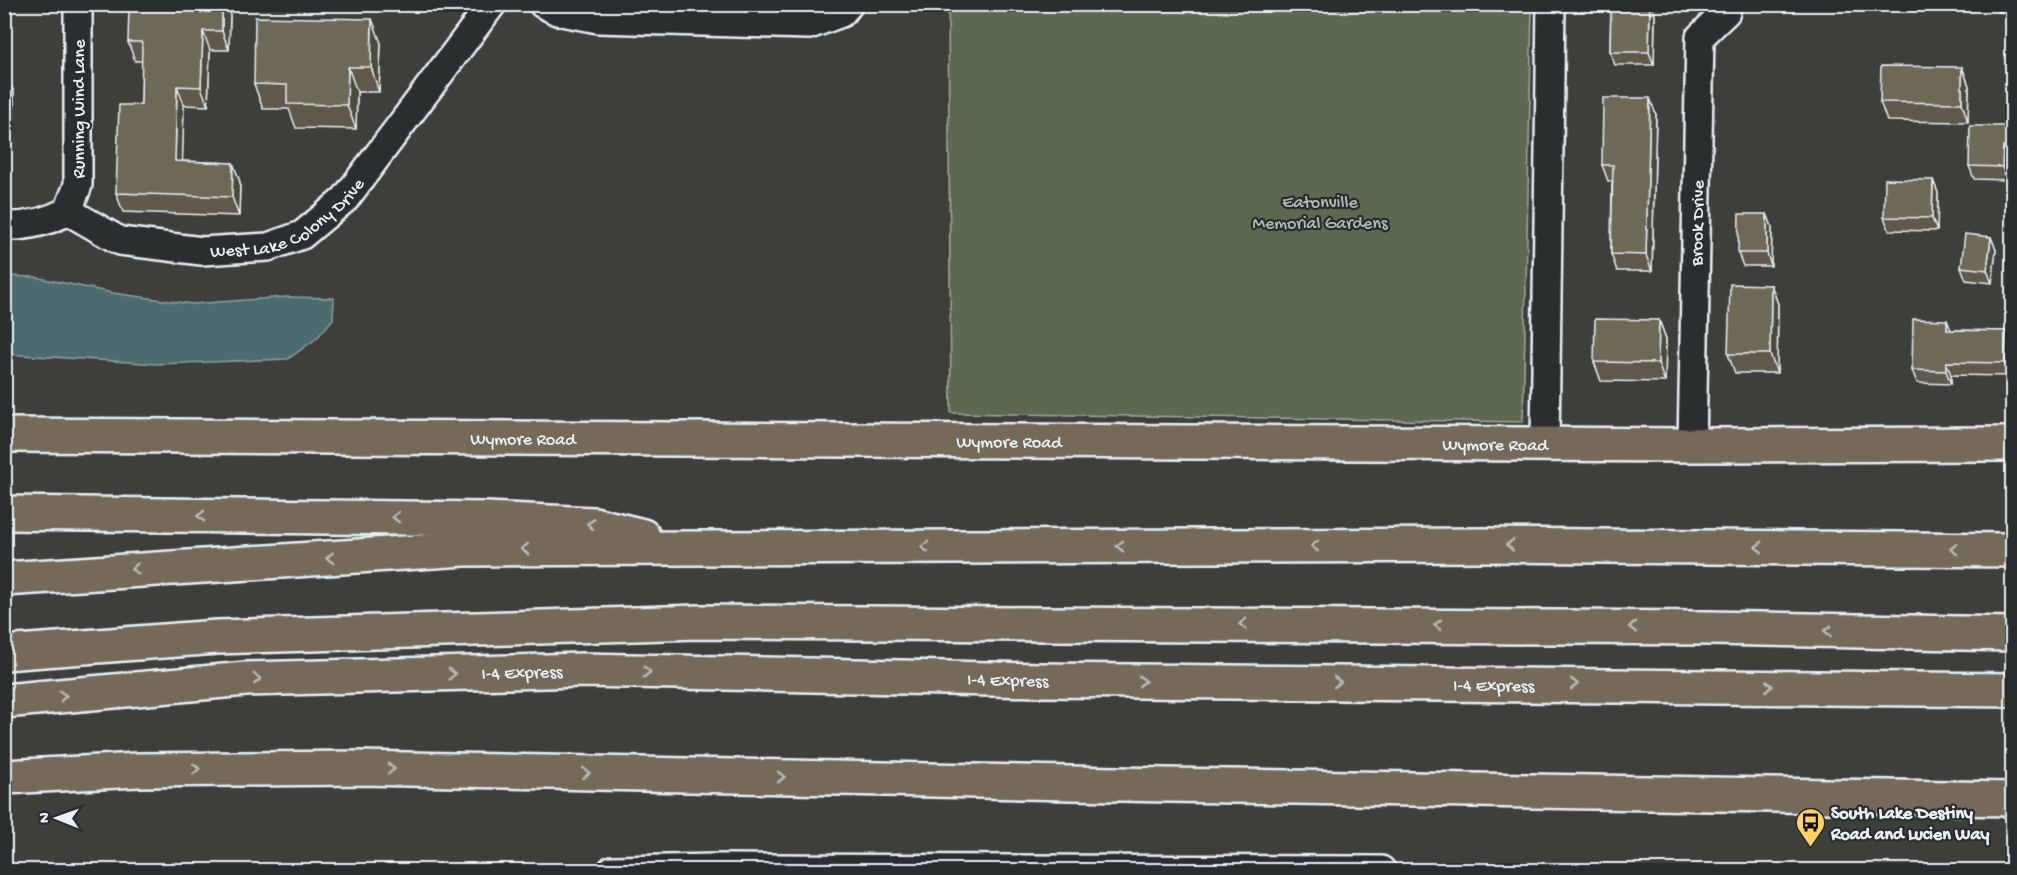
<svg xmlns="http://www.w3.org/2000/svg" width="2017" height="875" viewBox="0 0 2017 875" font-family="'Gochi Hand',sans-serif">
<rect width="100%" height="100%" fill="#3e3e3a"/>
<filter id="ink" filterUnits="userSpaceOnUse"><feTurbulence type="fractalNoise" baseFrequency=".0167" numOctaves="2"/><feDisplacementMap in="SourceGraphic" scale="12" xChannelSelector="R" yChannelSelector="G"/><feConvolveMatrix kernelMatrix="1 2 1 2 8 2 1 2 1" color-interpolation-filters="sRGB"/></filter>
<g filter="url(#ink)">
<!-- green -->
<path fill="#5c6850" stroke="#a2aca4" stroke-width="1.5" d="M948,5H1532L1523,422L951,413Z"/>
<!-- water -->
<path fill="#4d6b6e" stroke="#8ba1a5" stroke-width="1.5" d="M4,276L35,277L113,293L192,304L287,297L334,298L333,319L317,338L288,359L158,364L5,354Z"/>
<g fill="none" stroke-linecap="round" stroke-linejoin="round">
<defs>
<g id="minor">
<path d="M543,4L557,11L598,19L809,25L841,13L849,4"/>
<path id="s1" d="M68,211L120,241L202,251L268,247L302,235L345,199L492,4"/>
<path d="M68,211L78,185V4"/>
<path d="M4,226C28,227 47,222 68,211"/>
<path d="M1545,444L1551,4"/>
<path id="s2" d="M1692,445L1700,37L1726,12"/>
<path d="M612,870L718,868L1381,870"/>
</g>
<g id="major">
<path id="s3" d="M4,435L1692,445L2012,444"/>
</g>
<g id="highway">
<path d="M4,513L486,519L594,524L643,536"/>
<path d="M4,579L465,549L1487,545L2012,550"/>
<path d="M4,653L217,637L698,622L1709,628L2012,634"/>
<path id="s4" d="M4,701L246,679L583,670L1040,680L2012,690"/>
<path d="M4,777L138,770L360,768L1167,785L2012,799"/>
</g>
</defs>
<!-- minor casing -->
<use href="#minor" stroke="#e8f1f8" stroke-width="32"/>
<!-- major casing -->
<use href="#major" stroke="#e8f1f8" stroke-width="38"/>
<!-- highway casing -->
<use href="#highway" stroke="#e8f1f8" stroke-width="38"/>
<!-- minor -->
<use href="#minor" stroke="#2a2d2e" stroke-width="27"/>
<!-- major -->
<use href="#major" stroke="#746a5a" stroke-width="33"/>
<!-- highway -->
<use href="#highway" stroke="#746a5a" stroke-width="33"/>
</g>
<!-- wall -->
<g fill="#5f594b" stroke="#e8f1f8" stroke-width="1.5">
<path d="M1611,4H1651L1655,15L1654,65H1615L1610,52Z"/>
<path d="M1876,4H1946V8L1877,7Z"/>
<path d="M1996,4H2013V12H1998Z"/>
<path d="M148,7L230,11L229,50H210L208,106L184,105L182,161L233,163L240,182L239,216L123,212L116,193L141,105L142,61H135L128,42Z"/>
<path d="M381,43L379,92H357L356,129L296,128L289,109H263L254,84Z"/>
<path d="M1962,67L1969,86L1968,122L1887,121L1880,102Z"/>
<path d="M4,74H7L14,93L13,134H4Z"/>
<path d="M1656,115L1652,271H1617L1611,254L1612,181H1608L1602,165Z"/>
<path d="M2013,126V160H2008L2007,180L1974,179L1969,166Z"/>
<path d="M1933,180L1938,193L1937,231L1889,230L1884,217Z"/>
<path d="M1767,214L1772,227L1771,266H1743L1738,253Z"/>
<path d="M1991,237L1996,250L1992,283L1966,280L1961,267Z"/>
<path d="M1771,285L1778,304L1777,373H1735L1728,354Z"/>
<path d="M1659,320L1666,339L1665,382L1601,381L1594,362Z"/>
<path d="M1951,330L2006,331L2011,344L2010,376L1951,375V384L1917,383L1912,370Z"/>
</g>
<!-- shaded-wall -->
<g fill="#4d483d" stroke="#e8f1f8" stroke-width="1.5">
<path d="M222,4H227L230,11L229,50L222,31Z"/>
<path d="M1650,4H1651L1655,15L1654,65L1649,52Z"/>
<path d="M372,19L381,43L379,92L371,67Z"/>
<path d="M203,31L210,50L208,106L201,87Z"/>
<path d="M348,67L357,92L356,129L347,105Z"/>
<path d="M1962,67L1969,86L1968,122L1962,103Z"/>
<path d="M7,74L14,93L13,134L6,115Z"/>
<path d="M177,86L184,105L182,180L175,161Z"/>
<path d="M1650,98L1656,115L1652,271L1646,255Z"/>
<path d="M2003,147L2008,160L2007,180L2002,167Z"/>
<path d="M233,163L240,182L239,216L232,197Z"/>
<path d="M1933,180L1938,193L1937,231L1932,218Z"/>
<path d="M1767,214L1772,227L1771,266L1767,253Z"/>
<path d="M1991,237L1996,250L1992,283L1987,270Z"/>
<path d="M1771,285L1778,304L1777,373L1770,354Z"/>
<path d="M1659,320L1666,339L1665,382L1658,363Z"/>
<path d="M1947,320L1952,333L1947,330Z"/>
<path d="M2006,331L2011,344L2010,376L2005,363Z"/>
<path d="M1946,362L1951,375V384L1946,371Z"/>
</g>
<!-- building -->
<g fill="#6e6757" stroke="#e8f1f8" stroke-width="1.5">
<path d="M148,4H222V31H203L201,87L177,86L175,161L233,163L232,197L116,193L119,105H141L142,42H128L129,6L148,7Z"/>
<path d="M1611,4H1650L1649,52H1610Z"/>
<path d="M255,17L372,19L371,67H348L347,105L287,104V85L254,84Z"/>
<path d="M1881,66L1962,67V103L1880,102Z"/>
<path d="M4,74H7L6,115H4Z"/>
<path d="M1603,98H1650L1646,255L1611,254L1613,165H1602Z"/>
<path d="M1970,126H2013V147H2003L2002,167L1969,166Z"/>
<path d="M1885,179L1933,180L1932,218L1884,217Z"/>
<path d="M1739,214H1767V253H1738Z"/>
<path d="M1965,234L1991,237L1987,270L1961,267Z"/>
<path d="M1730,284L1771,285L1770,354H1728Z"/>
<path d="M1595,319L1659,320L1658,363L1594,362Z"/>
<path d="M1913,319L1947,320V330L2006,331L2005,363L1946,362V371L1912,370Z"/>
</g>
<!-- one-way arrows -->
<defs><path id="oneway-chevron" d="M-2-3.5L2.5 0L-2 3.5" fill="none" stroke-width="1.6" stroke-linecap="round" stroke-linejoin="round" transform="scale(1.5)"/></defs>
<g stroke="#babbb9">
<use href="#oneway-chevron" transform="translate(201 516) rotate(-179)"/>
<use href="#oneway-chevron" transform="translate(396 517) rotate(-180)"/>
<use href="#oneway-chevron" transform="translate(591 524) rotate(-173)"/>
<use href="#oneway-chevron" transform="translate(1510 545) rotate(-179)"/>
<use href="#oneway-chevron" transform="translate(1120 546) rotate(180)"/>
<use href="#oneway-chevron" transform="translate(1315 546) rotate(180)"/>
<use href="#oneway-chevron" transform="translate(925 547) rotate(180)"/>
<use href="#oneway-chevron" transform="translate(1759 547) rotate(-180)"/>
<use href="#oneway-chevron" transform="translate(525 549) rotate(180)"/>
<use href="#oneway-chevron" transform="translate(1954 549) rotate(-179)"/>
<use href="#oneway-chevron" transform="translate(330 558) rotate(177)"/>
<use href="#oneway-chevron" transform="translate(135 569) rotate(176)"/>
<use href="#oneway-chevron" transform="translate(1243 624) rotate(-180)"/>
<use href="#oneway-chevron" transform="translate(1438 625) rotate(-180)"/>
<use href="#oneway-chevron" transform="translate(1633 627) rotate(-180)"/>
<use href="#oneway-chevron" transform="translate(1828 631) rotate(-179)"/>
<use href="#oneway-chevron" transform="translate(647 672) rotate(1)"/>
<use href="#oneway-chevron" transform="translate(452 674) rotate(-1)"/>
<use href="#oneway-chevron" transform="translate(257 679) rotate(-1)"/>
<use href="#oneway-chevron" transform="translate(1142 681)"/>
<use href="#oneway-chevron" transform="translate(1337 682)"/>
<use href="#oneway-chevron" transform="translate(1574 684)"/>
<use href="#oneway-chevron" transform="translate(1769 686) rotate(1)"/>
<use href="#oneway-chevron" transform="translate(63 696) rotate(-5)"/>
<use href="#oneway-chevron" transform="translate(196 769)"/>
<use href="#oneway-chevron" transform="translate(391 769) rotate(1)"/>
<use href="#oneway-chevron" transform="translate(586 773) rotate(1)"/>
<use href="#oneway-chevron" transform="translate(781 777) rotate(1)"/>
</g>
</g>
<!-- icons -->
<defs>
<symbol id="bus-pin" viewBox="-11 -11 22 30"><path d="M0 17L-7.5 6A9.5 9.5 0 1 1 7.5 6Z" fill="#ffd166" stroke="#2a2d2e"/><path d="M-5-6H5V4H4V6H2V4H-2V6H-4V4H-5ZM-3.5-4V0h7V-4ZM-3.5 1.2v1.5H-2V1.2ZM2 1.2v1.5H3.5V1.2Z" fill="#111"/></symbol>
</defs>
<g fill-rule="evenodd">
<use href="#bus-pin" x="1794" y="806" width="33" height="45"/>
</g>
<g text-anchor="middle" stroke-width="4.5" stroke-linejoin="round" paint-order="stroke">
<!-- street labels -->
<g font-size="18" fill="#e8f1f8" stroke="#2a2d2e">
<text transform="translate(78 109) rotate(-90)" y="6">Running Wind Lane</text>
<text dy="6" stroke="none"><textPath href="#s1" startOffset="238">West Lake Colony Drive</textPath></text>
<text dy="6" stroke="none"><textPath href="#s2" startOffset="222">Brook Drive</textPath></text>
<text dy="6" stroke="none"><textPath href="#s3" startOffset="519">Wymore Road</textPath></text>
<text dy="6" stroke="none"><textPath href="#s3" startOffset="1005">Wymore Road</textPath></text>
<text dy="6" stroke="none"><textPath href="#s3" startOffset="1491">Wymore Road</textPath></text>
<text dy="6" stroke="none"><textPath href="#s4" startOffset="519">I-4 Express</textPath></text>
<text dy="6" stroke="none"><textPath href="#s4" startOffset="1005">I-4 Express</textPath></text>
<text dy="6" stroke="none"><textPath href="#s4" startOffset="1491">I-4 Express</textPath></text>
</g>
<!-- park labels -->
<g font-size="18" fill="#b0bab5" stroke="#2a2d2e">
<text x="1320" y="207">Eatonville<tspan x="1320" dy="21">Memorial Gardens</tspan></text>
</g>
<!-- poi labels -->
<g font-size="18" font-weight="bold" fill="#e8f1f8" stroke="#2a2d2e" text-anchor="start">
<text x="1831" y="818">South Lake Destiny<tspan x="1831" dy="21">Road and Lucien Way</tspan></text>
</g>
</g>
<!-- margin -->
<rect width="2017" height="875" fill="none" stroke="#2a2d2e" stroke-width="24"/>
<rect x="12" y="12" width="1993" height="851" fill="none" stroke="#e8f1f8" stroke-width="2" filter="url(#ink)"/>
<!-- north arrow -->
<g transform="translate(57 818) rotate(271)" stroke="#2a2d2e" stroke-width="4.5" paint-order="stroke">
<path d="M0-4.5L10 22L0 15L-10 22Z" fill="#e8f1f8"/>
<text y="-9" font-size="16" font-weight="bold" text-anchor="middle" fill="#e8f1f8">N</text>
</g>
</svg>
